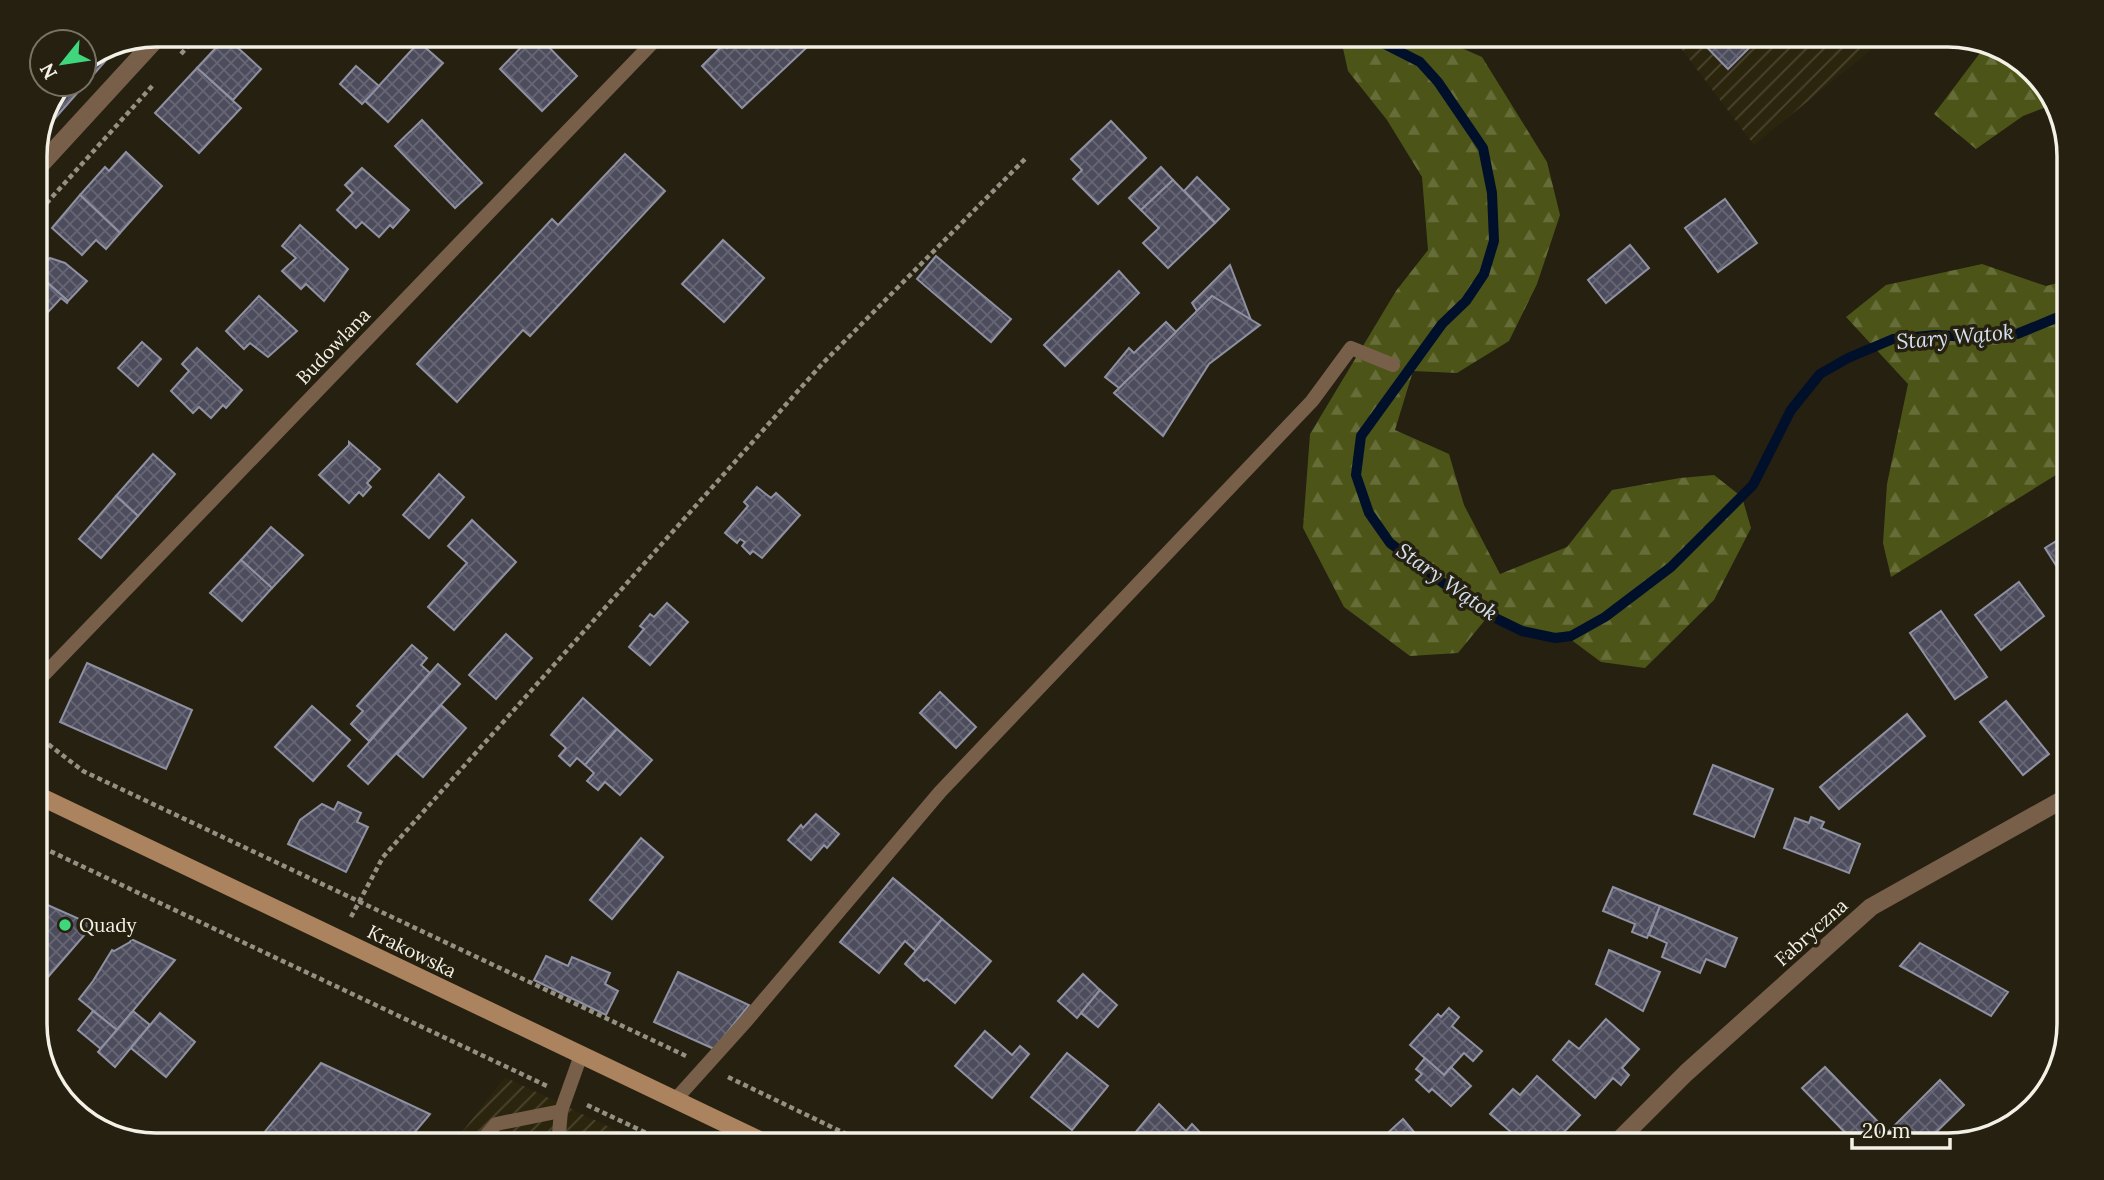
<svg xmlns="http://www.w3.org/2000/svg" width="2104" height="1180" viewBox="0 0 2104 1180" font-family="Lora,serif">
<defs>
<pattern id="industrial-furrows" width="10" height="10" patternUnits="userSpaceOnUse" patternTransform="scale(1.75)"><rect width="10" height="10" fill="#2c250e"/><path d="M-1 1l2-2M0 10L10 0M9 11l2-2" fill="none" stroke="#4b4531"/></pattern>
<pattern id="forest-firs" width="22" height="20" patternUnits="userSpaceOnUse" patternTransform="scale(1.75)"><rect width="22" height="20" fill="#4d5418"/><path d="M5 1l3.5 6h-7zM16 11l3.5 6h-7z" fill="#676d39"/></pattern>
<pattern id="building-cross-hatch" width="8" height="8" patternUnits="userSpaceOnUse" patternTransform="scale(1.75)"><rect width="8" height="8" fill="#4c4c5d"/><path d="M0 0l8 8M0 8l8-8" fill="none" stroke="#666674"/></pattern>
</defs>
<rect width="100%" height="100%" fill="#252010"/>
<!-- industrial -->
<g fill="url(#industrial-furrows)">
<path d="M1671,35H1889L1754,145Z"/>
<path d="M505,1077L647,1145H452Z"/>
</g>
<!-- forest -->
<g fill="url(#forest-firs)">
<path d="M1340,35H1432L1482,57L1547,162L1560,215L1537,284L1509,341L1457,373L1413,371L1395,430L1449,454L1464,505L1500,574L1567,547L1612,490L1680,478L1714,475L1742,497L1751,528L1714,600L1645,668L1601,662L1566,636L1555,641L1485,620L1458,653L1410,656L1344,607L1303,528L1310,434L1396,291L1428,250L1422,177L1387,120L1348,71Z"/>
<path d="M1986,45L2008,51L2049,89L2054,104L2023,116L1976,149L1934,114Z"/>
<path d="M1982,264L2046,286L2069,280V467L1891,577L1883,543L1887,484L1908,384L1846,317L1886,285Z"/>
</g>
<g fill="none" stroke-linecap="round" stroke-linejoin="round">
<!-- stream -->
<path stroke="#000f2a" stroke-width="10" d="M1367,35L1420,62L1438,82L1483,148L1492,193L1494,241L1484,274L1466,301L1442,324L1361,436L1356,475L1369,513L1390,543L1479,610L1522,631L1555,638L1571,636L1605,617L1671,567L1753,485L1791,410L1820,374L1848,358L1893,339L1936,335L1986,338L2017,334L2056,318L2069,316"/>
</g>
<!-- building -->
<g fill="url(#building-cross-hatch)" stroke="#8f90a2" stroke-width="2">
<path d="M533,35H537L577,76L542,111L500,69Z"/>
<path d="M741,35H820L742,108L702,66L724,44L727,48Z"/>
<path d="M1695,35H1762L1728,69Z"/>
<path d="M226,37L261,69L233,100L197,68Z"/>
<path d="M122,42L42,133L64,84H84V61L110,44Z"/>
<path d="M419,42L443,63L388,122L365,101Z"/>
<path d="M356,66L379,86L362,104L340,84Z"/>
<path d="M197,68L241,108L199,153L155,113Z"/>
<path d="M422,120L482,183L455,208L395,146Z"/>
<path d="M1111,121L1146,158L1098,204L1073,179L1082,170L1071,159Z"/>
<path d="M126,152L162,186L120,233L80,195L105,167L109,171Z"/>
<path d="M625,154L665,191L530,336L523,330L457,402L417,364L552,219L558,225Z"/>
<path d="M1161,167L1173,180L1141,210L1129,198Z"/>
<path d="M362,168L409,210L393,228L390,225L379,237L362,222L356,228L337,210L353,193L345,185Z"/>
<path d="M1197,177L1229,209L1215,223L1184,191Z"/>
<path d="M1173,180L1215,223L1168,268L1143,243L1159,228L1141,210Z"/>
<path d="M80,195L120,233L106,249L96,240L82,255L52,228Z"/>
<path d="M1725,199L1757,243L1718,272L1685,228Z"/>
<path d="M300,225L348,269L324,301L306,284L301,289L282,271L296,258L282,246Z"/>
<path d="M723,240L764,278L724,322L682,284Z"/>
<path d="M1630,245L1649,268L1606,303L1588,280Z"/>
<path d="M936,256L1011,319L991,342L917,279Z"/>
<path d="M50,258L65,263L87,281L68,301L36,272Z"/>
<path d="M1230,265L1251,320L1212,296L1197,311L1192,303Z"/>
<path d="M1119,271L1139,293L1065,366L1044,345Z"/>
<path d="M35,272L68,301L67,303L61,298L35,326Z"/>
<path d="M259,296L297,331L268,357L250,343L244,349L226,331Z"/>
<path d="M1212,296L1260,325L1209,364L1163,436L1114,393Z"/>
<path d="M1166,322L1176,332L1119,388L1105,377L1129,348L1134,353Z"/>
<path d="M142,342L161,359L138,386L118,368Z"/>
<path d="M197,348L242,390L226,408L223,405L211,418L199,407L193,413L171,391L189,371L182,364Z"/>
<path d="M349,442L380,469L367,483L371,487L363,496L359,492L349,503L319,475L349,445Z"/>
<path d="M153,454L175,474L138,516L116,496Z"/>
<path d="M439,474L464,497L429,538L403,515Z"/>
<path d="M757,487L771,498L776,493L800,515L762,558L753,551L750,554L742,546L745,542L740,539L737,543L725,533L748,506L744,502Z"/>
<path d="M116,496L138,516L101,558L79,539Z"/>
<path d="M472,520L516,562L454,630L428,607L467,563L448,546Z"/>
<path d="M271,527L303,555L272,588L241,560Z"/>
<path d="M2069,533V579L2066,581L2045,548Z"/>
<path d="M241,560L272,588L242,621L210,593Z"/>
<path d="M2019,582L2044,616L2001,650L1975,615Z"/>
<path d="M667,603L688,622L650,665L629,647L644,629L640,626L650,614L654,617Z"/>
<path d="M1941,611L1987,677L1955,699L1910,633Z"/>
<path d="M506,634L532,658L496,699L469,675Z"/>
<path d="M412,645L427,658L421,665L430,673L369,741L351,724L363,711L357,706Z"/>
<path d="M87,663L192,710L166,769L60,722Z"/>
<path d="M438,664L460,684L368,784L348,766Z"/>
<path d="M940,692L976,727L956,748L920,713Z"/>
<path d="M583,698L617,729L585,765L577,758L570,766L559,756L566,748L551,735Z"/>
<path d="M2006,701L2049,754L2023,775L1980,722Z"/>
<path d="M441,705L466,728L423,777L397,754Z"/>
<path d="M312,706L350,740L313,781L275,747Z"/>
<path d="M1907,714L1925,736L1839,809L1820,787Z"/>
<path d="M617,729L652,760L620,795L605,782L598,790L587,781L594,773L585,765Z"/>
<path d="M1713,765L1773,789L1754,837L1694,814Z"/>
<path d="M338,802L361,813L357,822L368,827L346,872L288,844L300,820L322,804L334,810Z"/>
<path d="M816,814L839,834L827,848L824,845L811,860L788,840L801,825L803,828Z"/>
<path d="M1811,817L1824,822L1821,828L1860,844L1849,873L1784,848L1795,818L1809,823Z"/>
<path d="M641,838L663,857L612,919L590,900Z"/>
<path d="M893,878L942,919L916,951L905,941L879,973L840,942Z"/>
<path d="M1613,887L1660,906L1647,938L1632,932L1635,924L1603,911Z"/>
<path d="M43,903L93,925L35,992V912Z"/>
<path d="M1660,906L1737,938L1725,967L1706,959L1700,973L1662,957L1667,943L1649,935Z"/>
<path d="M942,919L991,961L955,1003L927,979L924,981L905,964Z"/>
<path d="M131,939L175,960L117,1030L79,999L93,981L112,950L114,951L130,942Z"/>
<path d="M1920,943L2008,992L1991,1016L1900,966Z"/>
<path d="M1609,950L1660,972L1643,1011L1596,984Z"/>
<path d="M546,956L568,966L572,957L610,973L605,984L618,991L606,1015L534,980Z"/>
<path d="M678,972L749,1005L714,1049L654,1022Z"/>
<path d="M1083,974L1100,990L1077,1018L1058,1001Z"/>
<path d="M1100,990L1117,1005L1098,1027L1081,1013Z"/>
<path d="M1449,1008L1459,1017L1452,1026L1482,1051L1473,1061L1464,1053L1444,1075L1410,1045L1438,1014L1441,1017Z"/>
<path d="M93,1011L117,1030L101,1049L78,1030Z"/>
<path d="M133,1011L150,1025L115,1067L98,1052Z"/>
<path d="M160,1013L195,1042L166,1077L131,1048Z"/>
<path d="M1606,1019L1639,1049L1622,1068L1629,1075L1621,1085L1613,1078L1595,1098L1553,1060L1569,1041L1579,1049Z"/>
<path d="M985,1031L1012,1055L1020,1046L1029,1054L992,1098L955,1066Z"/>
<path d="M1067,1053L1108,1086L1072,1130L1031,1097Z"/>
<path d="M1425,1058L1444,1075L1451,1067L1471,1086L1451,1106L1432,1089L1429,1092L1416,1080L1422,1074L1416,1069Z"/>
<path d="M321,1063L430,1114L404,1145H254Z"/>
<path d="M1825,1067L1884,1128L1867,1145H1857L1802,1088Z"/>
<path d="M2056,1073L2053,1084L2009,1129L1996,1132Z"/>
<path d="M1537,1076L1580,1115L1552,1145H1526L1490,1114L1513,1089L1520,1095Z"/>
<path d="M1940,1080L1964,1105L1923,1145H1875Z"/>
<path d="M1159,1104L1186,1131L1192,1124L1212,1145H1125Z"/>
<path d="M1403,1119L1425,1145H1386L1381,1139Z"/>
<path d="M1694,1134L1705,1145H1683Z"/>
</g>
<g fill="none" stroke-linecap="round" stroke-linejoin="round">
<!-- path -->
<g stroke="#949083" stroke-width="4.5" stroke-dasharray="5 3.5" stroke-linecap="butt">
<path d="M181,54L198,35"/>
<path d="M35,216L154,84"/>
<path d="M35,734L83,771L686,1056"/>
<path d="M35,844L547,1086"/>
<path d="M351,917L383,857L822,364L1026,158"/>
<path d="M728,1077L869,1145"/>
<path d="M587,1105L672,1145"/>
</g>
<!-- lane -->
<g stroke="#785f49" stroke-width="14">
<path d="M35,684L660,35"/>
<path d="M675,1100L747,1020L940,792L1312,401L1351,348L1393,365"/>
<path d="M478,1145L496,1124L561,1111"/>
<path d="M558,1145L561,1111L581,1055"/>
</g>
<!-- street -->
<g stroke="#785f49" stroke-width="18">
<path d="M35,171L160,35"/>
<path d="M1614,1145L1686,1073L1871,907L2069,796"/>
</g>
<!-- secondary -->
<path stroke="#ab835f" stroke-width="18" d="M35,794L770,1145"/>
</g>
<!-- markers -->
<circle fill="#40d77c" stroke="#252010" stroke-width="2.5" cx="65" cy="925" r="7"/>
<g text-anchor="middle" stroke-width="7" stroke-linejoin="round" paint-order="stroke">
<!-- street labels -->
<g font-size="19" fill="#f3f0e5" stroke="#252010">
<text transform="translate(333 346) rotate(-46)" y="7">Budowlana</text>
<text transform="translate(1811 932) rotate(-42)" y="7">Fabryczna</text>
<text transform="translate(412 951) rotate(26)" y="7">Krakowska</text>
</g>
<!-- poi labels -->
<g font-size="19" fill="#f3f0e5" stroke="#252010" text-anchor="start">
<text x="79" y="932">Quady</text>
</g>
<!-- water labels -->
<g font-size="21" font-style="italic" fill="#d5e2f3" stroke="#252010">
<text transform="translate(1955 337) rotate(-5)" y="7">Stary Wątok</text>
<text transform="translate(1447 582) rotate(35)" y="7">Stary Wątok</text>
</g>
</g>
<!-- crop -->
<path d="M0 0H2104V1180H0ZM156 47H1948A109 109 0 0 1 2057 156V1024A109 109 0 0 1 1948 1133H156A109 109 0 0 1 47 1024V156A109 109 0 0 1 156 47Z" fill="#252010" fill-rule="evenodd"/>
<path fill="none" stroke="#f3f0e5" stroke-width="3.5" d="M156 47H1948A109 109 0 0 1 2057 156V1024A109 109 0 0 1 1948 1133H156A109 109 0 0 1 47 1024V156A109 109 0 0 1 156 47Z"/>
<!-- north arrow -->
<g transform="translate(63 63) rotate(240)"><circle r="33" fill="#252010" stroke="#777365" stroke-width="2"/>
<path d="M0-5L12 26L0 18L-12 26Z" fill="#40d77c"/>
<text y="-10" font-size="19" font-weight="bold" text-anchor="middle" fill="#f3f0e5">N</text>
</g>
<!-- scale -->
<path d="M1852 1138v10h98v-10" fill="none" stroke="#f3f0e5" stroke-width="3.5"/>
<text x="1862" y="1138" font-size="21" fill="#f3f0e5" stroke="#252010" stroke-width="5" paint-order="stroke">20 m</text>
</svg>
